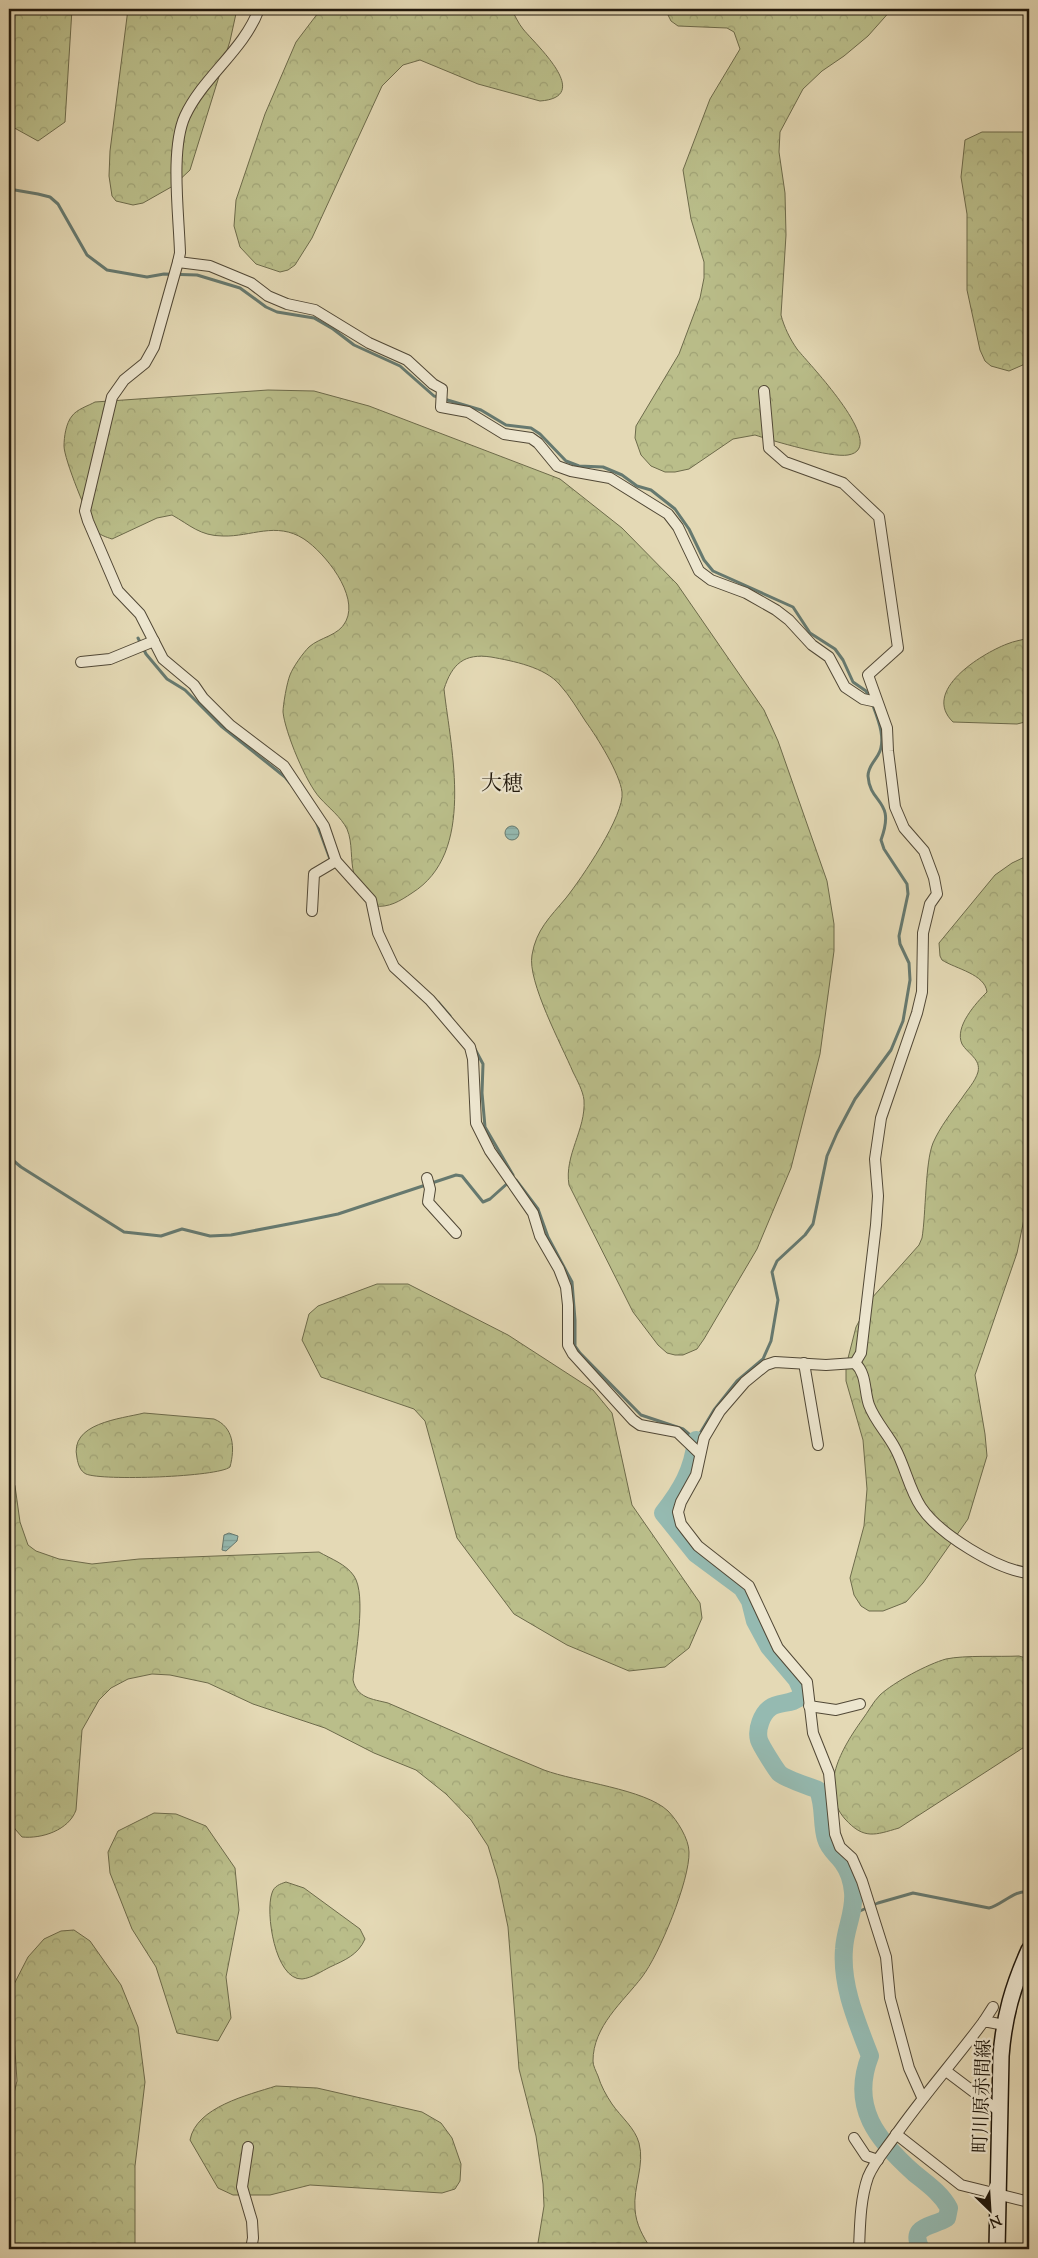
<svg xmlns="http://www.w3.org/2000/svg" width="1038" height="2258" viewBox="0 0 1038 2258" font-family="'Sorts Mill Goudy','Noto Serif JP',serif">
<defs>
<pattern id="forest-crowns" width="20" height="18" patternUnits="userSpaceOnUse" patternTransform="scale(1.25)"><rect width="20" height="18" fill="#babe8a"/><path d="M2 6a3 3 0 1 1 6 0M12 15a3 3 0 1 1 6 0" fill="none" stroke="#a0a376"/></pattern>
<pattern id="water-rules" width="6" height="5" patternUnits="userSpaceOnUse" patternTransform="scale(1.25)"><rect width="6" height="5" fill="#95bab1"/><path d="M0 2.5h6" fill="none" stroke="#809f97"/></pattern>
</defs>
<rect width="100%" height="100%" fill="#e4d9b5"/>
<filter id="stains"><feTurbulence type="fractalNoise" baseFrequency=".004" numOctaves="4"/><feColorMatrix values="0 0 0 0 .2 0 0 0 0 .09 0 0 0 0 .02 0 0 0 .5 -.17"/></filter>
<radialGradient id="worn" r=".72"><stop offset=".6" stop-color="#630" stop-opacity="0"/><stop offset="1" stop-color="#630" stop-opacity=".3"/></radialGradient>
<!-- forest -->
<g fill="url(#forest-crowns)" stroke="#6d6b4b">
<path d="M9,9H72L65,122L38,141L9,125Z"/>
<path d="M128,9H237L230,41L190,170L173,186L143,203L133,205L116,201L112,196L109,176L110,151Z"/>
<path d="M321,9H511C515,15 518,23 523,29C536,45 594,97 540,101L478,84L420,60L403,65L382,86L312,238L295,265L288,270L280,272L256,264L240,247L234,226L236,200L265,114L296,42Z"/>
<path d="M665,9H892L868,36L844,56L822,71L803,89L780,132L779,152L785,193L786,235L781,315C784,327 790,339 797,349C807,362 891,448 848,455C831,458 773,441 755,435L733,439L689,469L675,472H665L651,466L641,455L635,438L636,426L679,354L700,298L704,278V262L691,219L683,170L710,99L740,49L734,32L727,28L678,26L671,21Z"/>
<path d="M982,132H1029V357L1025,364L1009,371L991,366L985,361L980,350L967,290V214L961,177L965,140Z"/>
<path d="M268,390L314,391L369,406L560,479L622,528L677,584L764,710L778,741L827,881L834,924V951L820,1054L791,1168L757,1249L704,1339L697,1349L683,1355H675L667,1353L658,1345L633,1312L569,1185C564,1155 586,1130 584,1100C583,1091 577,1080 573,1072C562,1046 527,981 532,955C536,930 550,917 566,898C581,879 625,815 622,792C620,774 597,737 586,722C578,710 570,696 560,685C545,667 513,661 491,657C464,653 452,664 444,689C451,751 476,853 412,893C400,901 389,908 374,906C368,896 358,885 354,874C350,860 353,843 347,829C341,817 329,808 320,798C306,783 285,732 283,712C283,705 287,682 290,675C293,667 303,653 309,647C320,637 339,636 346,621C359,595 325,553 304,539C276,521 251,537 223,536C200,536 190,525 172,515L157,518L112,539C106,537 99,535 96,530C88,518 64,459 64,446C64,437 66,423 72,416C77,409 88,406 95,402Z"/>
<path d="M1029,638V721L1017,724L953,722C921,691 981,654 1007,644C1014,641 1022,640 1029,638Z"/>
<path d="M1029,855V1195L1017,1253L975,1375L985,1434L987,1456L968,1519L923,1583L906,1602L883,1611H869L861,1606L854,1595L850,1578L864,1526L867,1489L863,1440L846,1381V1366L856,1327L871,1299L919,1245L922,1238C926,1214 925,1163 933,1143C940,1127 951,1113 962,1098C967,1090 975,1082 978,1072C981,1059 968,1054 962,1044C954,1027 976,1003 987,992C985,974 956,969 942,960L940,956L939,943L995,875L1012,863Z"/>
<path d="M377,1284H408L508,1335L593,1390L612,1413L632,1505L700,1603L702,1618L689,1648L665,1667L629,1671L567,1645L514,1614L457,1538L425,1421L414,1409L321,1377L302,1340L309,1314L318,1306Z"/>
<path d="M144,1413L214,1419C234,1427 235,1448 230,1467C218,1477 102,1481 86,1474C80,1471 78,1464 77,1458C69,1423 120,1419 144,1413Z"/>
<path d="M9,1469L15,1486L20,1522L28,1545L36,1551L59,1559L92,1564L139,1559L319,1552C331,1559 346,1564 354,1576C367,1595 355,1656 353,1680C357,1698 372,1699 388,1703C440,1725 492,1749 544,1770C576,1782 645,1789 668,1811C677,1820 689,1839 689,1852C690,1880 659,1955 642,1977C623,2002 593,2026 593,2061C593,2066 596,2071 598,2076C601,2086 606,2095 612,2104C621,2117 635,2128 639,2143C645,2165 633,2187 635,2209C636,2225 643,2236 651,2249H537L544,2206L543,2184L536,2136L519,2069L508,1927L498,1879L488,1846L471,1820L446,1794L416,1770L374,1753L325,1728L253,1704L208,1683L170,1675L152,1674L128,1679L111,1688L99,1700L82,1730L76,1810C69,1830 42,1839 22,1837L15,1829L9,1816Z"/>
<path d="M1019,1656L1029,1659V1744L899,1828C875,1835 864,1840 845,1819C818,1788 842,1748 862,1720C868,1712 873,1702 880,1695C894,1682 928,1664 946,1659C965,1655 999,1657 1019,1656Z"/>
<path d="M154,1813L176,1814L206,1826L235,1868L239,1910L226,1977L231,2018L218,2041L177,2033L156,1967L132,1929L110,1873L108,1852L118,1831Z"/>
<path d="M286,1882L304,1888L360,1929L365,1939C358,1955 345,1960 330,1967C322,1971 312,1978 302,1979C275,1980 265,1912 272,1893C274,1886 280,1884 286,1882Z"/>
<path d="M74,1930L90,1941L121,1985L138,2027L145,2082L135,2166V2249H9V2106L12,2101L17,2081L11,1990L28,1957L44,1939L61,1931Z"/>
<path d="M276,2086L317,2088L422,2112L441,2123L452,2138L461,2164L460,2181L455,2189L442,2193L310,2185L270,2195H233L218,2188L190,2140C196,2107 248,2095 276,2086Z"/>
</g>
<!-- water -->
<g fill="url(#water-rules)" stroke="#66796f">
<circle cx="512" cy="833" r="7"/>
<path d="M229,1533L238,1536L237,1541L226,1551L222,1550L224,1535Z"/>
</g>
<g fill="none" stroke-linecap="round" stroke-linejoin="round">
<!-- stream -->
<g stroke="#66796f" stroke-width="3">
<path d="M9,189L38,194L50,197L58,204L87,255L107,270L147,277L164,274L197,275L240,288L266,307L277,312L314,318L333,329L354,345L400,366L434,396L439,397"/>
<path d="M444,399L481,410L506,425L531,428L540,434L566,461L579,466L603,467L622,475L637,486L651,490L675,509L689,529L704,560L713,571L793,607L810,633L835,649L843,660L853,682L866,691L869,698"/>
<path d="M138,638L146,654L167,679L185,690L221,726L285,777L290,783"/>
<path d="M316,821L330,859"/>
<path d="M438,1002L450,1016"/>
<path d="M475,1049L483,1064L482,1093L485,1127L513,1175"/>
<path d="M9,1157L21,1167L124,1232L161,1236L182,1229L210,1236L231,1235L299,1222L338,1214L456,1175L462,1176L483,1202L490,1199L510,1181"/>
<path d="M516,1180L538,1209L548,1237L572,1282L575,1320V1346L580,1353L641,1415L683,1429L696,1440L714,1410L737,1381L763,1359L771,1341L778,1300L772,1272L777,1261L805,1235L813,1224L827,1156L837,1133L855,1099L891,1050L903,1021L910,980L909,963L900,944L899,936L908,894L907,884L884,849L881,840C896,799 870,805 868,776C868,767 874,762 878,755C887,740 878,719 872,703"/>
<path d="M853,1914L878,1903L913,1893L989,1908C1002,1905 1015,1889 1029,1892"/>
</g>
<!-- river -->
<path stroke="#95bab1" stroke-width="18" d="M696,1440C693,1470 681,1490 663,1513L696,1554L742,1588L750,1601L755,1621L769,1647L797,1680L801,1689V1696C793,1705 779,1701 770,1708C762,1714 756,1729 759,1740C761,1746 775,1768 779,1773C785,1779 809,1786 818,1790C825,1808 821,1823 826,1839C829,1850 837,1854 843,1863C849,1871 852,1882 853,1892C855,1912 845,1929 844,1949C841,1986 857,2022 870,2056C850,2107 877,2140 914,2173C926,2183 941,2193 949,2208L947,2218C933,2227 908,2225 921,2249"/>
<defs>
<g id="minor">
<path d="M259,9C244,50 203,77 185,116C170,149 179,215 180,253L178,262L154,347L145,363L124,380L112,397L85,511L88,521L118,591L140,614L163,659L194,685L203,698L230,725L284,766L324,826L336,861L371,900L378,933L394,967L430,1000L470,1047L473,1059L476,1123L490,1151L533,1213L540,1236L559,1269L566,1287L568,1305V1345L573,1354L633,1420L640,1425L677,1432L700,1454"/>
<path d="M178,262L210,266L251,283L268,296L287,304L315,310L369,343L407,360L433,384L442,389L441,407L468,412L504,434L531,438L538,443L557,466L571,471L610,478L668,514L678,527L699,571L711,580L746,593L776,610L789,620L812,645L829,657L845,687L863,699L877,702"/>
<path d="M764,391L769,448L785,462L843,483L879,517L898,648L868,675L887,728L888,751L895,807L904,828L924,851L934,878L937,894L930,904L923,933L922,992L917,1013L881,1118L875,1159L878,1196L876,1225L861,1353L855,1363L826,1365L775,1362L766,1365L745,1382L720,1411L704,1438L696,1475L681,1502L678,1512L681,1524L698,1546L749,1586L778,1648L807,1682L813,1733L829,1773L835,1834L840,1847L852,1858L862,1881L886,1957L890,1998L909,2068L922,2097"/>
<path d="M81,662L110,659L154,641"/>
<path d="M312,911L314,874L336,861"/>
<path d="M427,1178L430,1189L428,1202L456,1233"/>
<path d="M804,1363L818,1445"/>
<path d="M855,1363C867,1374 864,1391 869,1405C875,1421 887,1433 895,1448C905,1466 909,1489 921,1507C939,1534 997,1570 1029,1573"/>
<path d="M809,1706L836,1710L860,1704"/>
<path d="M984,2021L993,2007"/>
<path d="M946,2071L999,2111"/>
<path d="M896,2134L961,2185L1029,2202"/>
<path d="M854,2138L866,2156L878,2160"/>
<path d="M248,2147L242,2187L252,2221L253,2238L251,2249"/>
<path d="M859,2249C860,2226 860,2200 868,2177C874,2162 886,2149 895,2136C923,2096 955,2060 984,2021L1004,2025"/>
</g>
<path id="secondary" d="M997,2249L1001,2056C1004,2016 1013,1986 1029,1950"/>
</defs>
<!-- minor casing -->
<use href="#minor" stroke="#514836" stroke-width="12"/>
<!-- secondary casing -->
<use href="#secondary" stroke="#20180c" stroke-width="18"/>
<!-- minor -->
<use href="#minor" stroke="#ede6cf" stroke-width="10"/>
<!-- secondary -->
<use href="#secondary" stroke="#ede6cf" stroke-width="15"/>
</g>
<g text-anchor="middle" stroke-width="4.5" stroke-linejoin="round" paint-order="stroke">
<!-- street labels -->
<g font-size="19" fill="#20180c" stroke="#ede6cf">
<text transform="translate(981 2096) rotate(-88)" y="7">町川原赤間線</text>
</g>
<!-- quarter labels -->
<g font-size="21" fill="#20180c" stroke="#ede6cf">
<text x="502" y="790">大穂</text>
</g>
</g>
<!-- margin -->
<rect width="1038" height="2258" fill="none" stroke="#e4d9b5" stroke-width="30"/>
<rect x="10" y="10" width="1018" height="2238" fill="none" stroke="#20180c" stroke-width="2.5"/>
<rect x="15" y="15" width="1008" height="2228" fill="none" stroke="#20180c"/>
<!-- north arrow -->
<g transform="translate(990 2210) rotate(155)" stroke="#ede6cf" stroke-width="4" paint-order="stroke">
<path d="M0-4L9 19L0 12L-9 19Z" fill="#20180c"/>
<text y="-8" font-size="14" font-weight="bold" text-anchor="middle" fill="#20180c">N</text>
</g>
<rect width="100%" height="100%" filter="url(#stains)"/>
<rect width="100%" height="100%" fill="url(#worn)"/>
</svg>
